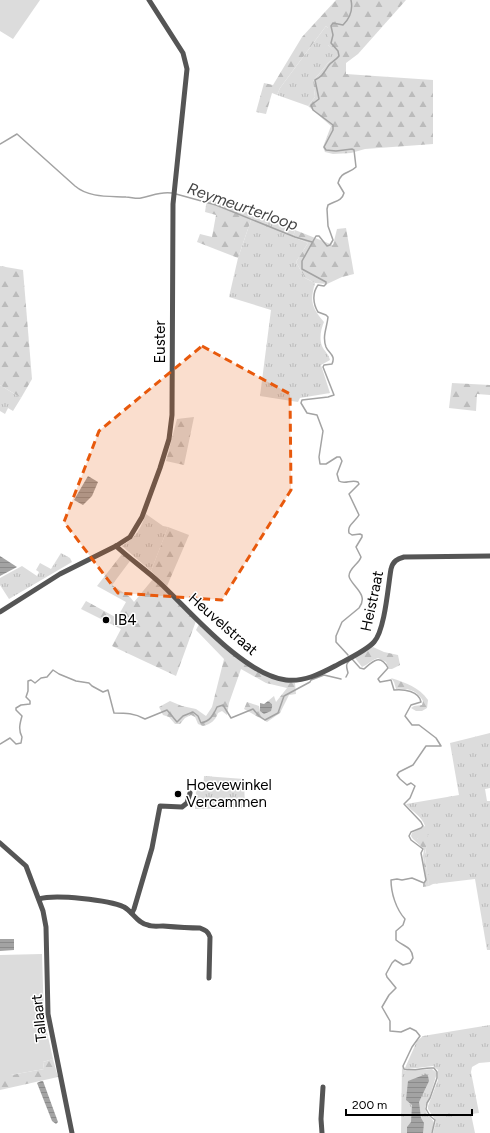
<svg xmlns="http://www.w3.org/2000/svg" width="490" height="1133" viewBox="0 0 490 1133" font-family="Figtree,sans-serif">
<defs>
<pattern id="grass-tufts" width="24" height="20" patternUnits="userSpaceOnUse"><rect width="24" height="20" fill="#dcdcdc"/><path d="M3 7l-1-3M5 7V3M7 7l1-3M15 17l-1-3M17 17v-4M19 17l1-3" fill="none" stroke="#bbb"/></pattern>
<pattern id="forest-firs" width="22" height="20" patternUnits="userSpaceOnUse"><rect width="22" height="20" fill="#dcdcdc"/><path d="M5 1l3.5 6h-7zM16 11l3.5 6h-7z" fill="#bbb"/></pattern>
<pattern id="water-rules" width="6" height="5" patternUnits="userSpaceOnUse"><rect width="6" height="5" fill="#a3a3a3"/><path d="M0 2.5h6" fill="none" stroke="#8b8b8b"/></pattern>
</defs>
<rect width="100%" height="100%" fill="#fff"/>
<!-- grass -->
<g fill="url(#grass-tufts)">
<path d="M326,26L328,28V45L338,54L328,63L313,81L315,97L308,106L277,95L280,88Z"/>
<path d="M253,214L295,230L293,237L308,243L296,262L305,278L315,283C310,301 311,307 324,322C321,329 319,338 322,346C324,351 329,354 330,360L321,365L330,393L300,398L298,402L260,396L271,310L229,297L238,258Z"/>
<path d="M0,385L21,398L13,411L8,408L5,414L0,411Z"/>
<path d="M146,514L163,526L168,527L151,571L122,546C136,537 140,530 146,514Z"/>
<path d="M61,553L70,558L72,562L9,599L0,585V578L22,566L37,576L39,572L36,570L40,563L51,569Z"/>
<path d="M490,733V788L485,789L487,801H490V950H487L475,879L433,884L429,886L425,857L427,840L425,833L417,839H413L411,836L412,833L425,826C422,816 412,812 406,804L459,795L450,743Z"/>
<path d="M204,776L244,779L245,808L195,809L196,790L203,791Z"/>
<path d="M490,1025V1062L479,1063L472,1067L471,1072L479,1113L471,1114L475,1133H433L436,1121L428,1109V1106L438,1080V1070L433,1066L409,1069L405,1068L417,1041L423,1036Z"/>
<path d="M402,1065L403,1069L406,1071L432,1069L437,1073L429,1099L425,1107C427,1121 439,1116 431,1133H401Z"/>
</g>
<!-- forest -->
<g fill="url(#forest-firs)">
<path d="M336,0H406L358,54L346,63V74L433,80V144L365,149L351,153L333,154L325,152L323,147L331,126L308,106L315,97L313,81L328,63L337,54L328,45V28L326,26L280,88L277,95L272,93L266,114L256,112L264,83L273,85L302,37Z"/>
<path d="M207,199L253,214L238,258L197,242L200,234L212,237L216,215L205,212Z"/>
<path d="M346,228L354,274L342,277L327,284L315,283L305,278L296,262L308,243L293,237L295,230L333,245L337,229Z"/>
<path d="M0,266L23,270L32,379L21,398L0,385Z"/>
<path d="M452,383L490,385V395L477,394L476,411L449,408Z"/>
<path d="M194,417L184,465L166,461L177,419Z"/>
<path d="M168,527L189,535L167,586L151,571Z"/>
<path d="M122,554L130,561L112,585L130,597L134,602L153,579L196,621L176,676L112,646L121,629L81,609L86,601L117,618L126,602L97,586Z"/>
<path d="M199,624C223,645 244,667 274,678C281,680 288,683 295,683L296,694L289,695L280,713L267,722L244,709L247,702L259,706L260,711L272,704L268,701L274,696L276,702L287,688L266,683L241,669L229,703L227,715L222,711L218,713C215,721 211,724 203,726L198,724L195,717L191,715L185,718L180,724H175L169,717L163,715L159,707L170,701L182,706L196,709L206,716L212,707L224,659L196,630Z"/>
<path d="M373,647L384,652L398,655L400,665L392,669H389L386,662L378,658C371,660 368,665 362,667L355,658Z"/>
<path d="M391,678C406,683 419,687 428,700L427,708L422,711H416L411,708L414,706L422,705L423,701C417,690 408,688 396,689L394,682Z"/>
<path d="M426,832L428,835L427,840L429,843C428,845 426,846 426,848C423,858 429,875 429,886L423,887V884L426,881L423,856L424,849L413,839H417L421,834Z"/>
<path d="M53,1059L58,1077L0,1090V1075H11L44,1069L43,1062Z"/>
</g>
<!-- garden -->
<g fill="#dcdcdc">
<path d="M0,0H40L13,39L0,31Z"/>
<path d="M42,954L44,1019L53,1059L43,1062L44,1069L11,1075H0V955Z"/>
</g>
<!-- water -->
<g fill="url(#water-rules)">
<path d="M88,476L98,482L92,496L83,505L74,500Z"/>
<path d="M0,556L17,567L0,576Z"/>
<path d="M268,701L272,704V707L271,711L264,714L260,711V703L264,704Z"/>
<path d="M0,939H14V950L0,951Z"/>
<path d="M426,1074L428,1076L429,1081L419,1102L421,1118L424,1123L423,1133H407V1127L411,1122L412,1105L406,1100L408,1081Z"/>
<path d="M41,1081H43L58,1122L56,1124L52,1121L37,1083Z"/>
</g>
<g fill="none" stroke-linecap="round" stroke-linejoin="round">
<!-- stream -->
<g stroke="#a3a3a3" stroke-width="1.5">
<path d="M0,144L17,134L75,186C89,198 109,196 126,197C131,197 136,199 141,198C152,196 160,191 172,193"/>
<path d="M176,194L216,205L295,237L312,242"/>
<path d="M348,655L336,642V636L342,622L359,608C370,594 350,585 349,576C349,568 359,564 361,557L356,547L362,537V535L360,534L352,535L349,533C347,525 355,522 359,515L349,494L359,484L358,482C351,479 345,485 339,481L337,474L342,461L340,457H337L326,464H320L319,457L323,431L317,415L307,413L301,403L302,400L328,397L334,395L323,367L324,365L332,364C336,355 329,354 326,347C322,336 327,328 328,317L326,315L318,312C313,304 312,293 318,285L324,286L326,284V282L302,269V261L316,236H319L327,246L330,245L333,240L328,226L327,209L328,205C335,201 342,201 344,193L338,183C341,171 349,174 356,167L354,150L352,149L336,151L326,150L324,147L333,130V125L313,110L311,105L319,99L315,80C323,76 324,72 329,65C331,62 336,60 339,56L338,51L331,43L333,35L331,26L333,23L343,25C350,18 353,9 351,0"/>
<path d="M352,659L360,668L364,669C372,662 380,653 388,668L378,679L380,682L391,680L394,690C404,689 419,691 421,702L411,705L405,716L412,725H419L436,738L441,746H426L413,765L399,772L397,775L400,779L407,785L411,783L415,786L410,798L404,804L421,822L423,826L421,828L411,832L409,836L411,840L423,849L421,853L426,880L424,883L412,878L402,880L397,879L391,880C391,893 396,909 405,919L403,925L396,931V940C404,947 412,946 413,958L410,963L403,965L395,960L392,963L386,974L387,977L396,988L389,995L382,1007L390,1021V1031L401,1032L410,1028L416,1031L420,1036L412,1047L403,1066L404,1069C413,1072 424,1067 434,1068L437,1072V1078L430,1098L427,1103L426,1109L430,1116L435,1120L432,1133"/>
<path d="M346,677L348,673C347,668 345,665 349,661"/>
<path d="M0,744L10,738L16,744L21,743L22,737C18,730 20,723 22,716L16,710V708L21,705L30,704V701L26,697L28,691V681L31,680L35,683L41,678L47,677L53,670L59,674L76,681L89,683L92,686L103,692L108,690L114,713C126,713 134,713 145,719L167,710L177,722L183,716L193,712L198,716L201,723C210,721 213,716 217,707L223,705L231,718L253,709L259,716L265,720L278,713L284,696L310,682L311,680L324,675L341,679"/>
</g>
<!-- minor -->
<g stroke="#555" stroke-width="5">
<path d="M116,546C130,559 146,570 160,583C191,612 244,675 286,680C304,682 320,674 335,666C346,660 366,651 374,642C385,630 388,586 391,569C393,561 397,559 404,557L490,556"/>
<path d="M0,612L60,574L116,546L130,537L142,517L160,468L169,439L172,415L173,204L187,69L183,53L149,0"/>
<path d="M0,843L26,866L43,911L46,927L48,1014L72,1133"/>
<path d="M39,899C55,894 109,900 124,907C133,912 137,923 148,925C152,927 158,926 163,926C175,927 187,928 200,928C205,930 208,931 210,937L209,978"/>
<path d="M132,913L134,909L152,848L160,806L182,807L187,803L190,793"/>
<path d="M322,1133L321,1119L323,1087"/>
</g>
</g>
<!-- marked area -->
<path fill="#e8590c" fill-opacity="0.2" stroke="#e8590c" stroke-width="3" stroke-dasharray="8 5" stroke-linejoin="round" d="M202,346L290,394L291,490L222,600L118,593L64,522L99,431Z"/>
<!-- markers -->
<g fill="#000" stroke="#fff" stroke-width="1.5">
<circle cx="106" cy="620" r="4"/>
<circle cx="178" cy="794" r="4"/>
</g>
<g text-anchor="middle" stroke-width="3" stroke-linejoin="round" paint-order="stroke">
<!-- street labels -->
<g font-size="15" fill="#000" stroke="#fff">
<text transform="translate(160 342) rotate(-90)" y="5">Euster</text>
<text transform="translate(372 601) rotate(-78)" y="5">Heistraat</text>
<text transform="translate(223 624) rotate(41)" y="5">Heuvelstraat</text>
<text transform="translate(39 1018) rotate(-96)" y="5">Tallaart</text>
</g>
<!-- poi labels -->
<g font-size="15" fill="#000" stroke="#fff" text-anchor="start">
<text x="114" y="625">IB4</text>
<text x="186" y="790">Hoevewinkel<tspan x="186" dy="17">Vercammen</tspan></text>
</g>
<!-- water labels -->
<g font-size="16" font-style="italic" fill="#444" stroke="#fff">
<text transform="translate(243 206) rotate(19)" y="6">Reymeurterloop</text>
</g>
</g>
<!-- scale -->
<path d="M346 1109v6h126v-6" fill="none" stroke="#000000" stroke-width="2"/>
<text x="352" y="1109" font-size="12" fill="#000000" stroke="#ffffff" stroke-width="3" paint-order="stroke">200 m</text>
</svg>
